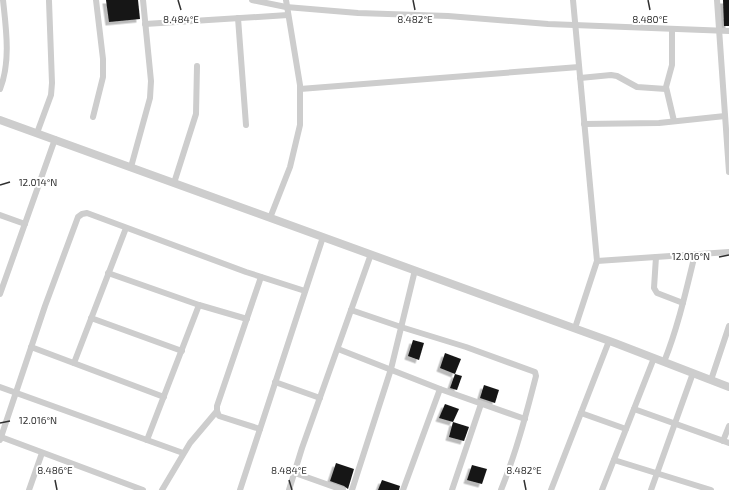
<svg xmlns="http://www.w3.org/2000/svg" width="729" height="490" viewBox="0 0 729 490" font-family="'Exo 2',sans-serif">
<defs>
<filter id="shadow"><feDropShadow dx="-3.5" dy="3.5" stdDeviation="0" flood-color="#0004"/></filter>
</defs>
<rect width="100%" height="100%" fill="#fff"/>
<!-- building -->
<g fill="#171717" filter="url(#shadow)">
<path d="M106,0H138L140,19L109,22Z"/>
<path d="M723,0H729V26H724Z"/>
<path d="M413,340L424,343L419,360L408,356Z"/>
<path d="M445,353L461,359L455,374L440,368Z"/>
<path d="M455,374L462,376L457,390L450,388Z"/>
<path d="M484,385L499,390L495,403L480,398Z"/>
<path d="M445,404L459,409L453,422L439,418Z"/>
<path d="M453,422L469,427L464,441L449,437Z"/>
<path d="M336,463L354,469L348,489L344,486L330,481Z"/>
<path d="M472,465L487,469L482,484L467,480Z"/>
<path d="M382,480L400,486L399,490H378Z"/>
</g>
<g fill="none" stroke-linecap="round" stroke-linejoin="round">
<!-- minor -->
<g stroke="#cdcdcd" stroke-width="6">
<path d="M252,0L286,7L358,13L448,16L548,24L729,31"/>
<path d="M573,0L597,261L575,328"/>
<path d="M717,0L729,172"/>
<path d="M238,18L246,125"/>
<path d="M145,24L288,15"/>
<path d="M672,29V65L666,87L674,121"/>
<path d="M580,78L611,75L617,76L637,87L666,89"/>
<path d="M0,89C11,62 6,28 3,0"/>
<path d="M300,89L579,67"/>
<path d="M93,117L103,77V59L96,0"/>
<path d="M584,124L659,123L725,116"/>
<path d="M37,133L51,95L52,83L49,1"/>
<path d="M131,167L150,98L151,81L143,0"/>
<path d="M174,183L196,114L197,66"/>
<path d="M0,215L25,224"/>
<path d="M270,218L290,167L300,125V85L286,0"/>
<path d="M656,257L654,288L657,293L683,303"/>
<path d="M597,261L729,252"/>
<path d="M108,273L199,305L247,319"/>
<path d="M0,294L55,139"/>
<path d="M351,310L401,327L466,347L535,372L536,376C526,415 516,453 501,490"/>
<path d="M91,318L182,351"/>
<path d="M31,347L164,397"/>
<path d="M338,349L440,389L525,419"/>
<path d="M664,362C678,327 686,291 695,254"/>
<path d="M74,363L126,228"/>
<path d="M711,380L729,326"/>
<path d="M275,382L320,398"/>
<path d="M0,387L183,453"/>
<path d="M634,409L729,443"/>
<path d="M581,413L626,429"/>
<path d="M260,429L219,416L217,411V406L261,277"/>
<path d="M1,437L143,490"/>
<path d="M0,440L45,306L78,217L82,214L87,213L246,272L305,291"/>
<path d="M147,440L199,305"/>
<path d="M723,441L729,426"/>
<path d="M614,460L711,490"/>
<path d="M295,473L343,490"/>
<path d="M29,490L42,453"/>
<path d="M162,490L190,443L217,411"/>
<path d="M240,490L323,237"/>
<path d="M289,490L302,448L371,254"/>
<path d="M352,490L391,369L415,270"/>
<path d="M403,490L440,389"/>
<path d="M452,490L481,404"/>
<path d="M551,490L609,341"/>
<path d="M602,490L654,358"/>
<path d="M651,490L693,373"/>
</g>
<!-- tertiary -->
<path stroke="#cdcdcd" stroke-width="8" d="M0,120L615,343L729,387"/>
</g>
<!-- ticks -->
<path fill="none" stroke="#303030" stroke-width="1.5" d="M178,0L181,10M413,0L415,10M648,0L650,10M0,185L10,182M719,257L729,255M0,423L10,421M55,480L57,490M289,480L292,490M524,480L526,490"/>
<g font-size="10" text-anchor="middle" fill="#303030" stroke="#fff" stroke-width="4" stroke-linejoin="round" paint-order="stroke">
<text x="181" y="23">8.484°E</text>
<text x="415" y="23">8.482°E</text>
<text x="650" y="23">8.480°E</text>
<text x="38" y="186">12.014°N</text>
<text x="691" y="260">12.016°N</text>
<text x="38" y="424">12.016°N</text>
<text x="55" y="474">8.486°E</text>
<text x="289" y="474">8.484°E</text>
<text x="524" y="474">8.482°E</text>
</g>
</svg>
